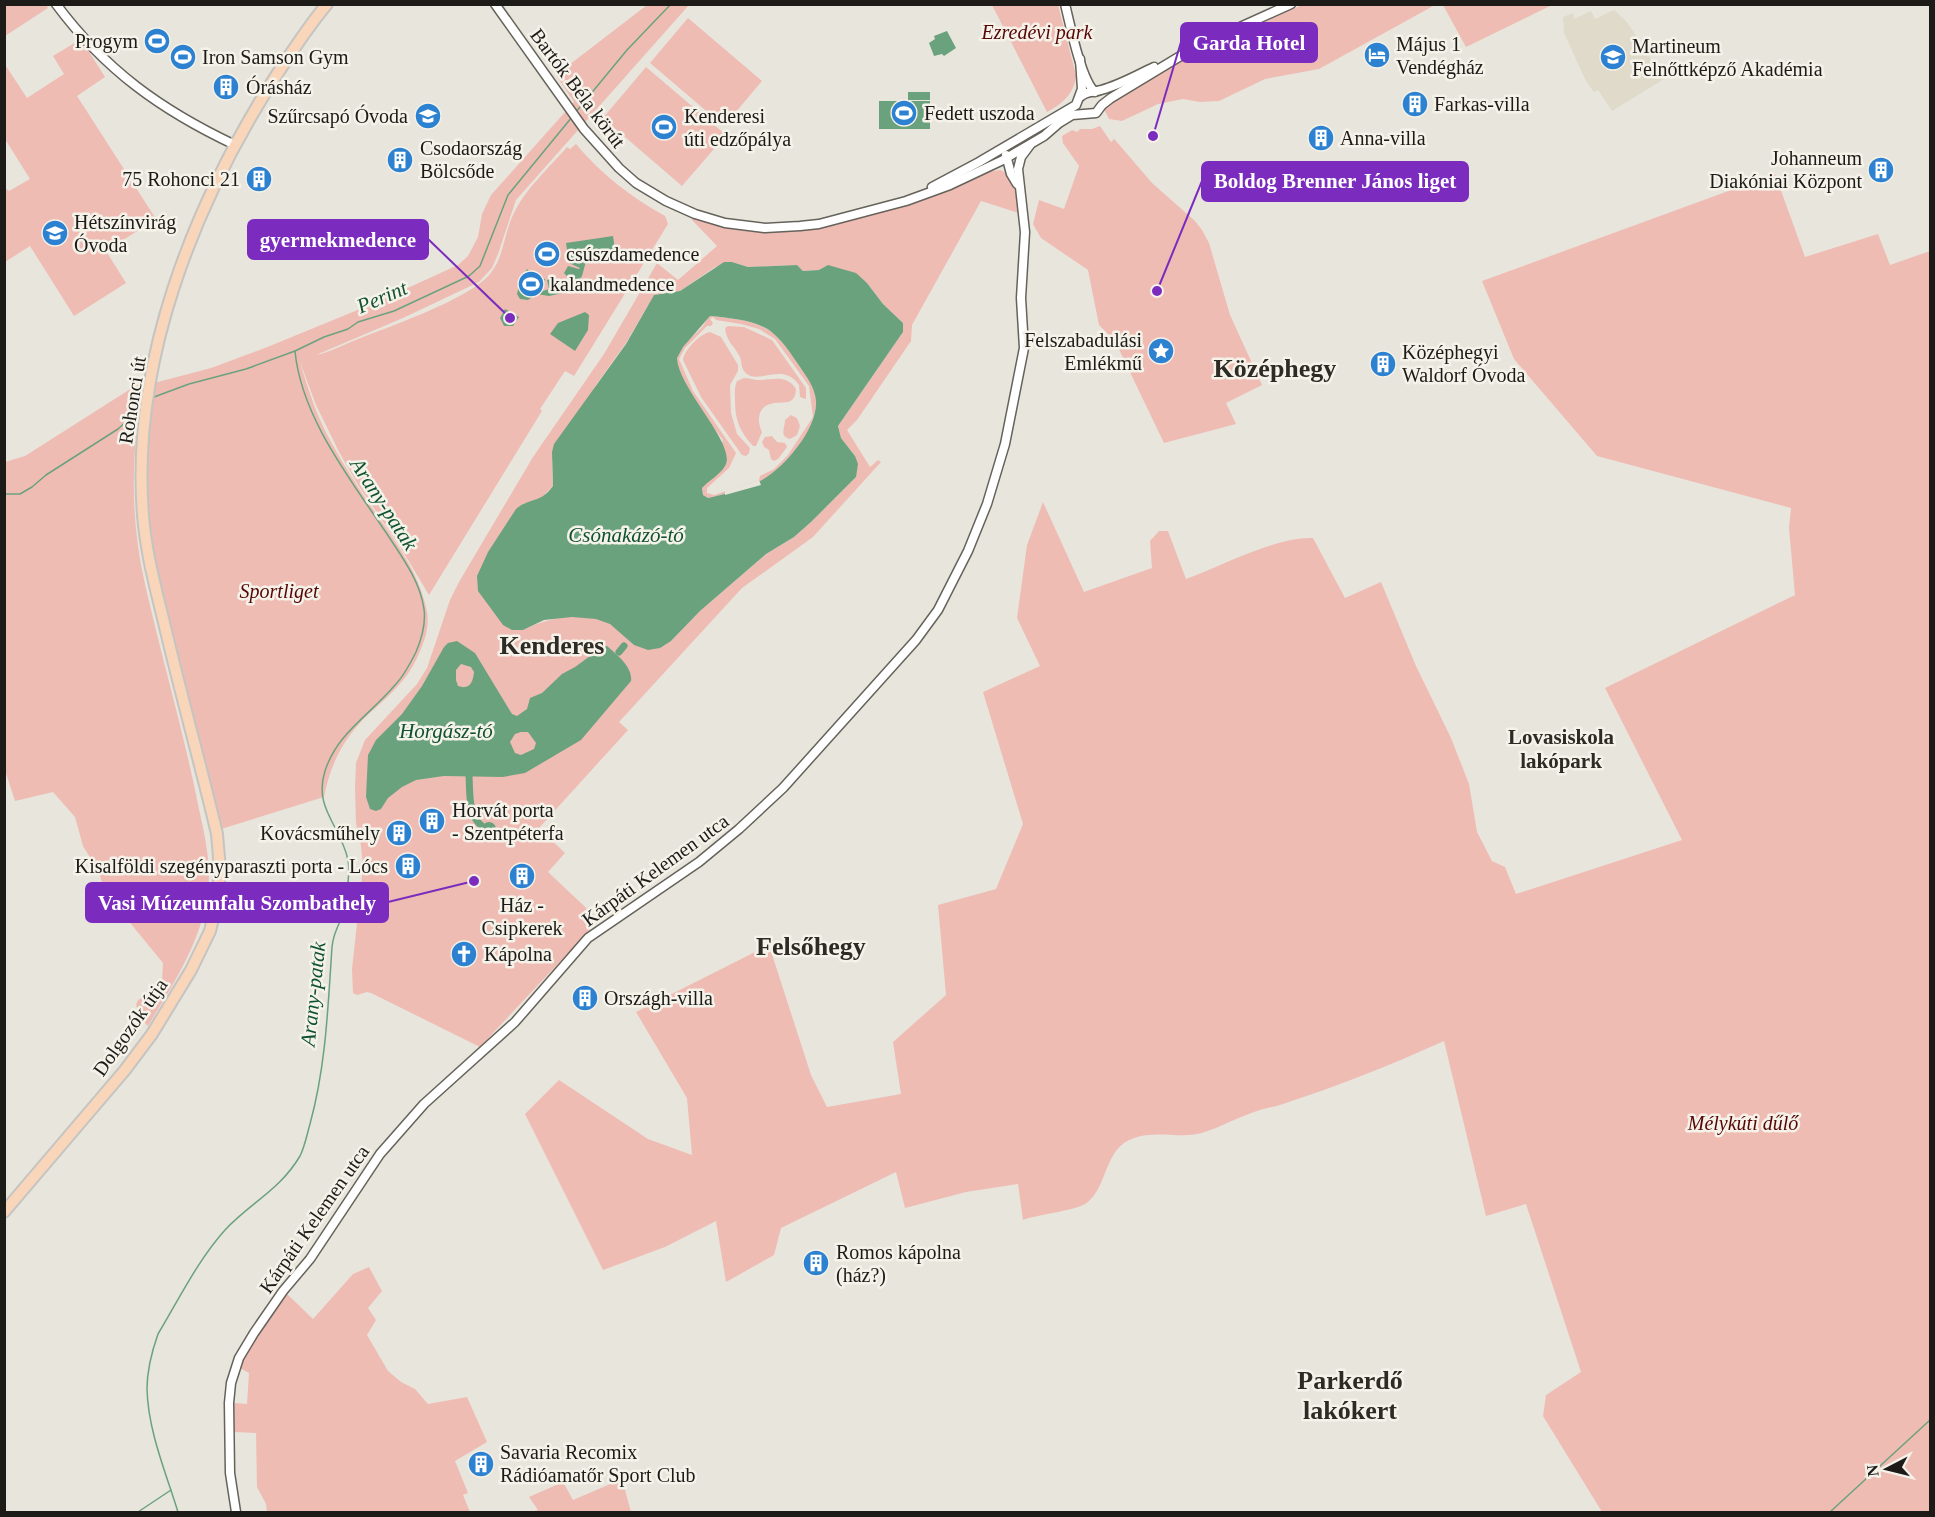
<svg xmlns="http://www.w3.org/2000/svg" width="1935" height="1517" viewBox="0 0 1935 1517" font-family="Georgia,serif">
<rect width="100%" height="100%" fill="#e8e5dc"/>
<!-- built -->
<path fill="#dfdaca" d="M1614,10L1627,22L1664,79L1612,111L1598,90L1594,92L1586,81L1564,33L1563,17L1573,13L1574,19L1591,11L1595,19Z"/>
<!-- green -->
<g fill="#efbcb4" fill-rule="evenodd">
<path d="M5,4L46,5L48,8L5,36Z"/>
<path d="M647,5H689L516,200L498,254L492,268L479,282L403,318L316,355C330,352 345,344 358,339C391,326 469,299 490,274C504,257 504,234 513,215C525,189 549,168 567,147L570,149L576,144C601,174 631,197 665,216L668,224L574,376L565,371L540,409L542,411L429,595L399,545L358,485L339,452L316,405L300,362C304,376 309,391 314,405C324,432 340,458 355,482C380,523 418,563 427,612C430,629 423,645 416,660C403,687 379,703 359,724C340,745 329,770 324,797L221,829L149,543L147,477L148,427L154,383L211,368L265,348L377,302L458,265L468,256L478,237L482,214L491,195L574,102L556,75Z"/>
<path d="M992,5H1058L1076,75C1075,93 1062,104 1047,112Z"/>
<path d="M1302,5H1435L1319,69L1265,79L1219,101L1200,102L1183,99L1158,104L1122,121L1109,119L1104,109L1112,102L1197,52Z"/>
<path d="M1443,5H1552L1466,47Z"/>
<path d="M688,18L762,81L724,126L650,63Z"/>
<path d="M81,39L105,77L77,96L156,219L106,251L126,283L74,316L30,246L5,262V188L9,191L30,179L5,139L4,63L27,98L64,74L53,56Z"/>
<path d="M646,67L726,135L682,186L603,118Z"/>
<path d="M1100,126L1111,142L1114,139L1110,134L1152,183L1195,221L1202,230L1209,243L1230,315L1262,385L1226,403L1236,424L1164,443L1115,341L1099,325L1088,270L1041,238L1033,224L1039,200L1064,209L1079,166L1063,143L1062,136L1072,130L1077,132L1080,129H1092Z"/>
<path d="M1000,170C1017,176 1018,198 1019,213L981,201L912,325L911,341L857,420L847,430L870,467L878,460L881,462L813,537L742,588L619,722L628,730L539,828L565,853L548,872L599,920L480,1047L371,993L367,992L357,995L353,993L352,969L363,867L361,846L356,823L355,788L356,763L365,740L417,684L427,668L450,600L459,582L533,457L604,354L657,263L678,280L717,246L691,219H697L721,225L836,223L909,204L987,172ZM732,262L748,267L797,265L803,271L819,270L867,283L883,304L903,323V332L838,426L841,438L855,456L856,477L811,522L794,537L766,554L700,611L671,641L634,645C626,638 618,628 609,623C582,610 548,618 523,630V504L539,500L553,486L552,462L596,385L626,343L654,295L680,291L715,267Z"/>
<path d="M1775,174L1805,257L1878,234L1890,265L1930,251V1512H1602L1543,1416L1546,1395L1581,1372L1526,1204L1486,1216L1444,1041C1391,1065 1338,1086 1283,1104C1275,1107 1265,1108 1257,1111C1238,1117 1221,1127 1202,1133C1180,1139 1156,1130 1134,1138C1104,1148 1109,1183 1088,1202C1078,1211 1038,1214 1023,1220L1018,1184L966,1192L905,1208L896,1172L781,1228L774,1255L726,1282L716,1221L665,1247L603,1270L525,1114L559,1080L648,1139L692,1155L687,1098L636,1012L769,945L811,1075L827,1107L901,1094L893,1042L946,995L938,905L996,889L1023,824L983,692L1040,666L1017,618L1027,545L1043,502L1084,592L1152,568L1150,541L1159,531H1168L1186,579C1221,566 1278,536 1313,538L1345,598L1381,582L1416,666L1451,738L1469,784L1477,832L1492,861L1505,867L1516,894L1682,840L1605,688L1795,595L1789,528L1791,508L1597,456L1514,359L1482,281Z"/>
<path d="M710,316C730,318 759,320 775,335C784,343 791,354 798,364C806,375 815,387 816,401C818,427 784,470 760,481C744,489 725,494 708,498L703,495L702,488L723,440C710,423 676,380 677,360C678,346 694,336 702,327C706,323 705,320 710,316ZM713,317L716,320L741,324L759,329L775,339L809,386L813,417L788,455L774,469L760,476L759,480L714,495L707,493V488L729,468L736,453L693,391L679,359L685,348L707,326H711L713,323L710,319Z"/>
<path d="M728,326L744,327L772,340L806,388V399L800,397L799,385C782,360 756,388 744,371C741,367 742,362 740,357C735,347 726,341 725,328Z"/>
<path d="M710,332L721,337L738,365V371L730,385L731,413L737,434L750,448L749,453L746,456L742,455L701,397L683,360C684,350 700,334 710,332Z"/>
<path d="M744,378C749,378 754,380 759,380C774,380 786,374 796,389C795,408 782,400 770,404C757,408 757,422 762,432L756,446H753C740,432 735,420 735,401C735,393 734,388 737,381Z"/>
<path d="M143,381C132,449 129,515 145,584C162,659 184,733 199,809C206,841 213,871 206,904C197,948 171,988 148,1026L143,1021L136,1005L138,1000L149,994L162,982L163,963L122,913L112,918L99,872L83,846L75,817L53,792L15,801L4,767L5,462L25,456Z"/>
<path d="M791,415L797,418L800,426L797,435L790,439C779,436 785,428 785,420Z"/>
<path d="M772,436L777,442L785,443L787,447L778,459L774,461L771,459L769,450L764,447L762,442L765,437Z"/>
<path d="M369,1267L382,1291L368,1308L376,1320L367,1335L388,1371L401,1382L415,1389L428,1404L467,1397L487,1442L455,1461L468,1493L463,1495L470,1512H267L266,1504L257,1487L256,1433L234,1432V1403L247,1404L249,1373L238,1367L255,1335L286,1293L313,1319L353,1274Z"/>
<path d="M622,1479L631,1512H531L538,1510L529,1497L563,1482L573,1500Z"/>
</g>
<!-- water -->
<g fill="#6ba27e" fill-rule="evenodd">
<path d="M947,31L956,48L944,56L942,54L934,56L929,43L935,39L934,36Z"/>
<rect x="908" y="92" width="22" height="8"/>
<rect x="879" y="101" width="51" height="28"/>
<path d="M613,236L616,256L586,261L582,276L575,285L564,273L568,266L579,269L580,268L569,263L566,243Z"/>
<path d="M553,248V261L545,264L541,260L540,250Z"/>
<path d="M724,262H732L748,267L797,265L803,271L819,270L828,265L856,273L867,283L883,304L903,323V332L838,426L841,438L855,456L858,464L856,477L811,522L794,537L766,554L700,611L671,641L660,648L648,650L634,645L610,624L596,619L572,617L544,620L523,630H512L503,625L478,591L477,576L488,552L516,509C530,497 540,504 553,486L552,452L554,444L626,344L654,295L680,291ZM710,316C730,318 760,320 775,335C784,343 791,354 798,364C806,376 815,387 816,401C818,428 784,469 760,481C745,489 725,494 708,498L703,495L702,488C709,480 720,475 725,466C738,445 678,389 677,358L683,347Z"/>
<path d="M527,269L537,277L545,279L542,287L543,291L549,289L547,280L555,278L563,293L549,296L537,294L528,300L520,299L517,294L519,286L518,285Z"/>
<path d="M505,309L519,317L513,326H504L500,318Z"/>
<path d="M585,312L589,315L588,330L575,351L550,334L558,323Z"/>
<path d="M457,641L475,653L512,714L517,716L527,709L530,698L542,693L562,674L575,667L601,648L607,646C617,655 633,667 631,681L581,740L525,773L503,777L444,776L416,780L402,787L388,798L381,809L376,811L370,809L366,797L368,755L376,740L402,714L422,686L444,647L448,643ZM461,664L471,667L474,672C473,683 469,690 458,686L456,680V670ZM521,732H528L536,743L534,749L521,755L515,753L510,742L515,734Z"/>
<circle cx="489" cy="829" r="7"/>
</g>
<!-- pier -->
<path fill="#e8e5dc" d="M759,480L761,485L725,495V491Z"/>
<g fill="none" stroke-linecap="round" stroke-linejoin="round">
<!-- stream -->
<g stroke="#6ba27e" stroke-width="1.5">
<path d="M575,113L627,50L671,4"/>
<path d="M154,397L189,384L246,369L295,351L324,337L348,329L358,322L394,311L469,276L480,266L508,195L572,117"/>
<path d="M4,494H20L32,487L46,475L118,429L141,408"/>
<path d="M138,1512L171,1490"/>
<path d="M178,1512C166,1473 148,1431 147,1389C147,1371 152,1351 158,1334C179,1299 198,1260 225,1230C250,1203 280,1190 300,1156C305,1146 307,1134 310,1124C326,1066 328,1006 332,947C333,934 338,926 343,915C345,909 346,900 347,893C348,882 350,871 348,860C341,826 313,808 325,771C337,733 371,714 395,685C404,676 410,664 416,652C422,638 426,624 424,609C420,581 402,557 387,534C351,480 301,417 295,351"/>
<path d="M1830,1512L1930,1420"/>
</g>
<!-- canal -->
<g stroke="#6ba27e" stroke-width="7">
<path d="M619,652L624,646"/>
<path d="M469,776C470,792 468,816 482,826"/>
</g>
<defs>
<g id="minor">
<path d="M56,4C105,70 161,110 235,145"/>
<path d="M495,4L584,129L619,168L636,183L666,201L695,214L725,223L765,228L800,226L819,224L906,201L950,185L1003,160L1044,136L1059,123L1072,115L1096,113L1102,105L1111,98L1192,49"/>
<path d="M1065,4C1070,24 1081,80 1095,92"/>
<path d="M1187,51L1291,4"/>
<path d="M1080,97C1087,90 1093,93 1101,90C1120,85 1137,75 1154,67"/>
<path d="M1006,155L1011,174L1017,184"/>
<path d="M932,187L979,162L1076,105L1082,89L1080,59"/>
<path d="M236,1512L230,1473L229,1403L231,1383L239,1358L254,1333L283,1291L310,1259L380,1154L424,1104L515,1022L588,938L699,862L739,829L783,788L916,640L938,610L968,551L987,504L1005,444L1024,348L1021,298L1025,232L1018,169L1021,157L1030,145"/>
</g>
<path id="major" d="M4,1212L125,1070L152,1034L191,970L210,931L217,902L220,870L217,834C201,766 182,699 166,631C157,593 146,555 143,515C131,364 192,209 272,82C289,56 306,29 327,4"/>
</defs>
<!-- minor casing -->
<use href="#minor" stroke="#65625a" stroke-width="11"/>
<!-- major casing -->
<use href="#major" stroke="#c4c4c3" stroke-width="14"/>
<!-- minor -->
<use href="#minor" stroke="#fff" stroke-width="8"/>
<!-- major -->
<use href="#major" stroke="#f9d6b9" stroke-width="10"/>
</g>
<!-- icons -->
<defs>
<symbol id="stadium-disc" viewBox="-11 -11 22 22"><circle r="9.5" fill="#2c82d0" stroke="#f5f2e9"/><path d="M0-5a6.5 5 0 1 0 0 10a6.5 5 0 1 0 0-10ZM-3.5-1.8h7v3.6h-7Z" fill="#fff"/></symbol>
<symbol id="hotel-disc" viewBox="-11 -11 22 22"><circle r="9.5" fill="#2c82d0" stroke="#f5f2e9"/><path d="M-6-4.5h1.5V1H6V5H4.5V3h-9V5H-6ZM-4 0a1.8 1.8 0 1 1 3.6 0ZM.5 0V-2.5h3Q6-2.5 6 0Z" fill="#fff"/></symbol>
<symbol id="school-disc" viewBox="-11 -11 22 22"><circle r="9.5" fill="#2c82d0" stroke="#f5f2e9"/><path d="M0-5L7-2L0 1L-7-2ZM-4 1L0 2.5L4 1V4Q0 6-4 4Z" fill="#fff"/></symbol>
<symbol id="building-disc" viewBox="-11 -11 22 22"><circle r="9.5" fill="#2c82d0" stroke="#f5f2e9"/><path d="M-4-6H4V6H1V3H-1V6H-4ZM-2.5-4.3h1.7v1.8h-1.7ZM.8-4.3h1.7v1.8H.8ZM-2.5-1h1.7V.8h-1.7ZM.8-1h1.7V.8H.8Z" fill="#fff"/></symbol>
<symbol id="sight-disc" viewBox="-11 -11 22 22"><circle r="9.5" fill="#2c82d0" stroke="#f5f2e9"/><path d="M0-6L1.8-2.2L6-1.7L2.9 1.2L3.7 5.4L0 3.3L-3.7 5.4L-2.9 1.2L-6-1.7L-1.8-2.2Z" fill="#fff"/></symbol>
<symbol id="church-disc" viewBox="-11 -11 22 22"><circle r="9.5" fill="#2c82d0" stroke="#f5f2e9"/><path d="M-1.2-6h2.4v3.5h3.3v2.4h-3.3V6h-2.4V-.1h-3.3v-2.4h3.3Z" fill="#fff"/></symbol>
</defs>
<g fill-rule="evenodd">
<use href="#stadium-disc" x="142" y="26" width="30" height="30"/>
<use href="#hotel-disc" x="1362" y="40" width="30" height="30"/>
<use href="#stadium-disc" x="168" y="42" width="30" height="30"/>
<use href="#school-disc" x="1598" y="42" width="30" height="30"/>
<use href="#building-disc" x="211" y="72" width="30" height="30"/>
<use href="#building-disc" x="1400" y="89" width="30" height="30"/>
<use href="#stadium-disc" x="889" y="98" width="30" height="30"/>
<use href="#school-disc" x="413" y="101" width="30" height="30"/>
<use href="#stadium-disc" x="649" y="112" width="30" height="30"/>
<use href="#building-disc" x="1306" y="123" width="30" height="30"/>
<use href="#building-disc" x="385" y="145" width="30" height="30"/>
<use href="#building-disc" x="1866" y="155" width="30" height="30"/>
<use href="#building-disc" x="244" y="164" width="30" height="30"/>
<use href="#school-disc" x="40" y="218" width="30" height="30"/>
<use href="#stadium-disc" x="532" y="239" width="30" height="30"/>
<use href="#stadium-disc" x="516" y="269" width="30" height="30"/>
<use href="#sight-disc" x="1146" y="336" width="30" height="30"/>
<use href="#building-disc" x="1368" y="349" width="30" height="30"/>
<use href="#building-disc" x="417" y="806" width="30" height="30"/>
<use href="#building-disc" x="384" y="818" width="30" height="30"/>
<use href="#building-disc" x="393" y="851" width="30" height="30"/>
<use href="#building-disc" x="507" y="861" width="30" height="30"/>
<use href="#church-disc" x="449" y="939" width="30" height="30"/>
<use href="#building-disc" x="570" y="983" width="30" height="30"/>
<use href="#building-disc" x="801" y="1248" width="30" height="30"/>
<use href="#building-disc" x="466" y="1449" width="30" height="30"/>
</g>
<g text-anchor="middle" stroke-width="5" stroke-linejoin="round" paint-order="stroke">
<!-- park labels -->
<g font-size="20" font-style="italic" fill="#550605" stroke="#f5f2e9">
<text x="1037" y="39">Ezredévi park</text>
<text x="279" y="598">Sportliget</text>
<text x="1743" y="1130">Mélykúti dűlő</text>
</g>
<!-- poi labels -->
<g font-size="20" fill="#1c1b18" stroke="#f5f2e9" text-anchor="start">
<text x="138" y="48" text-anchor="end">Progym</text>
<text x="1396" y="51">Május 1<tspan x="1396" dy="23">Vendégház</tspan></text>
<text x="1632" y="53">Martineum<tspan x="1632" dy="23">Felnőttképző Akadémia</tspan></text>
<text x="202" y="64">Iron Samson Gym</text>
<text x="246" y="94">Órásház</text>
<text x="1434" y="111">Farkas-villa</text>
<text x="924" y="120">Fedett uszoda</text>
<text x="408" y="123" text-anchor="end">Szűrcsapó Óvoda</text>
<text x="684" y="123">Kenderesi<tspan x="684" dy="23">úti edzőpálya</tspan></text>
<text x="1340" y="145">Anna-villa</text>
<text x="420" y="155">Csodaország<tspan x="420" dy="23">Bölcsőde</tspan></text>
<text x="1862" y="165" text-anchor="end">Johanneum<tspan x="1862" dy="23">Diakóniai Központ</tspan></text>
<text x="240" y="186" text-anchor="end">75 Rohonci 21</text>
<text x="74" y="229">Hétszínvirág<tspan x="74" dy="23">Óvoda</tspan></text>
<text x="566" y="261">csúszdamedence</text>
<text x="550" y="291">kalandmedence</text>
<text x="1142" y="347" text-anchor="end">Felszabadulási<tspan x="1142" dy="23">Emlékmű</tspan></text>
<text x="1402" y="359">Középhegyi<tspan x="1402" dy="23">Waldorf Óvoda</tspan></text>
<text x="452" y="817">Horvát porta<tspan x="452" dy="23">- Szentpéterfa</tspan></text>
<text x="380" y="840" text-anchor="end">Kovácsműhely</text>
<text x="388" y="873" text-anchor="end">Kisalföldi szegényparaszti porta - Lócs</text>
<text x="522" y="912" text-anchor="middle">Ház -<tspan x="522" dy="23">Csipkerek</tspan></text>
<text x="484" y="961">Kápolna</text>
<text x="604" y="1005">Országh-villa</text>
<text x="836" y="1259">Romos kápolna<tspan x="836" dy="23">(ház?)</tspan></text>
<text x="500" y="1459">Savaria Recomix<tspan x="500" dy="23">Rádióamatőr Sport Club</tspan></text>
</g>
<!-- street labels -->
<g font-size="20" fill="#1c1b18" stroke="#f5f2e9">
<text transform="translate(578 88) rotate(53)" y="7">Bartók Béla körút</text>
<text transform="translate(132 400) rotate(-81)" y="7">Rohonci út</text>
<text transform="translate(655 870) rotate(-36)" y="7">Kárpáti Kelemen utca</text>
<text transform="translate(130 1027) rotate(-55)" y="7">Dolgozók útja</text>
<text transform="translate(314 1219) rotate(-55)" y="7">Kárpáti Kelemen utca</text>
</g>
<!-- water labels -->
<g font-size="21" font-style="italic" fill="#0f522f" stroke="#f5f2e9">
<text transform="translate(382 297) rotate(-23)" y="7">Perint</text>
<text transform="translate(384 504) rotate(57)" y="7">Arany-patak</text>
<text x="626" y="542">Csónakázó-tó</text>
<text x="446" y="738">Horgász-tó</text>
<text transform="translate(313 994) rotate(-84)" y="7">Arany-patak</text>
</g>
<!-- neighbourhood labels -->
<g font-size="21" font-weight="bold" fill="#2d2b24" stroke="#f5f2e9">
<text x="1561" y="744">Lovasiskola<tspan x="1561" dy="24">lakópark</tspan></text>
</g>
<!-- district labels -->
<g font-size="26" font-weight="bold" fill="#2d2b24" stroke="#f5f2e9">
<text x="1275" y="377">Középhegy</text>
<text x="552" y="654">Kenderes</text>
<text x="811" y="955">Felsőhegy</text>
<text x="1350" y="1389">Parkerdő<tspan x="1350" dy="30">lakókert</tspan></text>
</g>
</g>
<!-- callouts -->
<path fill="none" stroke="#7b2cbf" stroke-width="2" d="M1153 136L1181 42M1157 291L1202 181M510 318L428 239M474 881L388 902"/>
<g fill="#7b2cbf" stroke="#f5f2e9" stroke-width="2">
<circle cx="1153" cy="136" r="6"/>
<circle cx="1157" cy="291" r="6"/>
<circle cx="510" cy="318" r="6"/>
<circle cx="474" cy="881" r="6"/>
</g>
<g fill="#7b2cbf" stroke="#7b2cbf" stroke-width="2">
<rect x="1181" y="23" width="136" height="39" rx="6"/>
<rect x="1202" y="162" width="266" height="39" rx="6"/>
<rect x="248" y="220" width="180" height="39" rx="6"/>
<rect x="86" y="883" width="302" height="39" rx="6"/>
</g>
<g font-size="21" text-anchor="middle" font-weight="bold" fill="#fff">
<text x="1249" y="50">Garda Hotel</text>
<text x="1335" y="188">Boldog Brenner János liget</text>
<text x="338" y="247">gyermekmedence</text>
<text x="237" y="910">Vasi Múzeumfalu Szombathely</text>
</g>
<!-- border -->
<rect width="1935" height="1517" fill="none" stroke="#1c1b18" stroke-width="12"/>
<!-- north arrow -->
<g transform="translate(1887 1469) rotate(263)" stroke="#f5f2e9" stroke-width="4.5" paint-order="stroke">
<path d="M0-4.5L10 22L0 15L-10 22Z" fill="#1c1b18"/>
<text y="-9" font-size="16" font-weight="bold" text-anchor="middle" fill="#1c1b18">N</text>
</g>
</svg>
